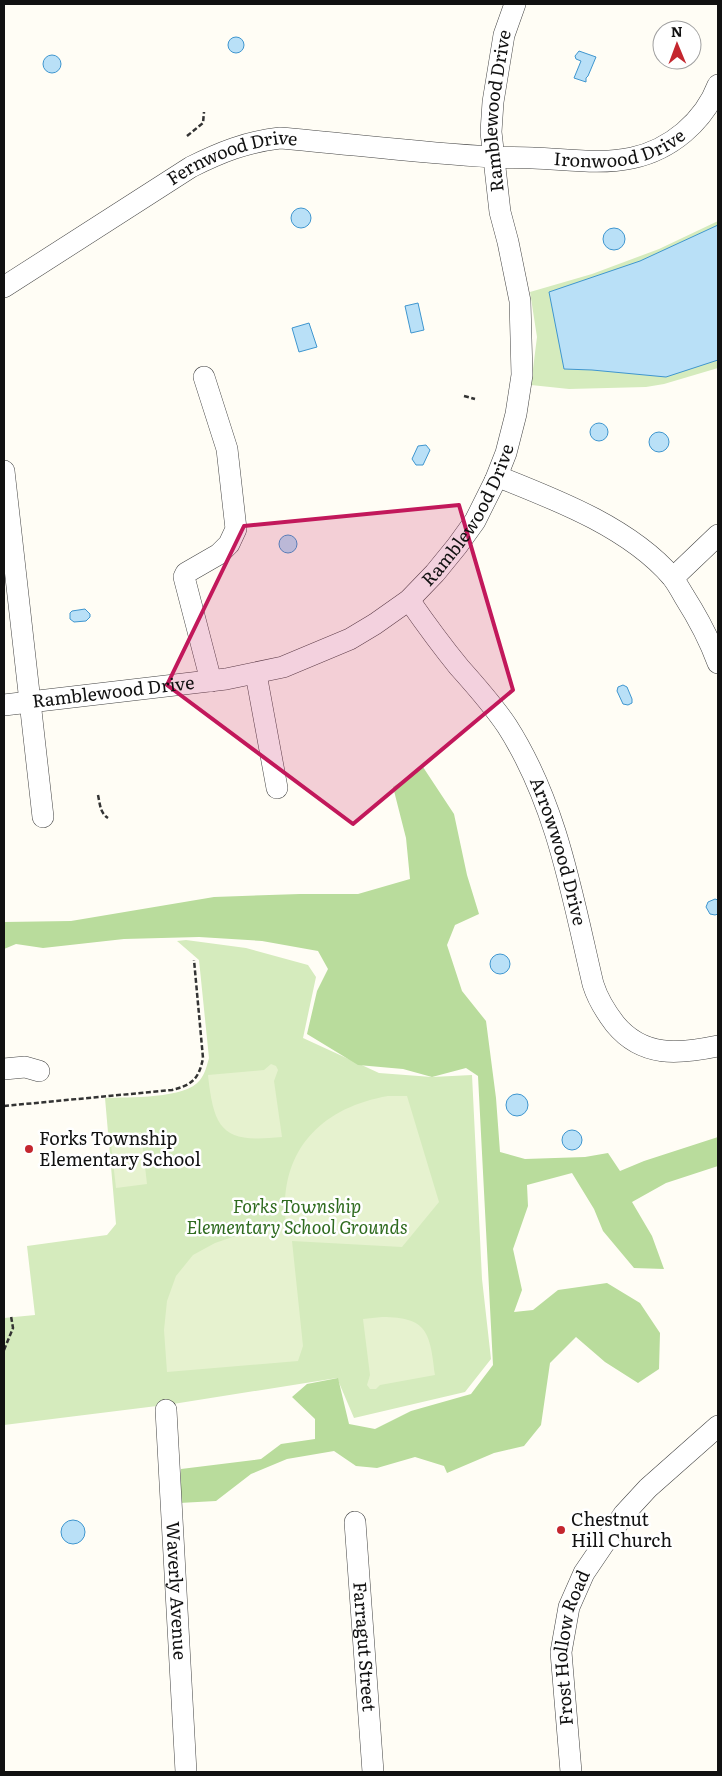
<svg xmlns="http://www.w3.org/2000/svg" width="722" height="1776" viewBox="0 0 722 1776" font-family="Literata,serif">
<rect width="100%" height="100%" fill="#fffdf5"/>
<!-- green -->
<g fill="#d5ebbd">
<path d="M718,221V368L664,384L646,387L569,389L531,385L537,337L530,292L592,274L659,249Z"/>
<path d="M186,940L246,948L308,965L316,977L303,1038L379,1073L432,1077L472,1075L482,1279L491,1359L465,1392L354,1418L337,1378L173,1404L4,1425V1318L35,1315L27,1246L107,1235L116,1224L105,1098C128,1097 186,1099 200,1080C205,1074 207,1065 209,1058L199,960L177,941Z"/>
</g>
<!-- forest -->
<path fill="#b9dc9c" d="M423,767L454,814L467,875L479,914L455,925L447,945L462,991L486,1021L496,1098L500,1152L525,1159L585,1157L608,1153L620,1171L644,1161L718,1137V1166L666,1183L632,1202L652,1236L664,1269L634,1268L603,1231L594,1209L572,1173L527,1185L528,1206L513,1249L522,1290L514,1312L533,1310L558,1290L607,1283L640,1303L660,1333L659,1369L638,1383L605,1362L576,1337L550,1363L541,1425L524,1446L494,1453L447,1473L444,1466L415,1457L377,1468L356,1466L334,1451L287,1459L251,1474L216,1501L179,1503L181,1469L261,1459L281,1444L315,1439V1419L292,1397L307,1384L338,1378L349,1424L375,1429L411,1411L471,1394L493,1365L478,1076L466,1068L432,1077L403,1069L358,1065L307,1034L317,991L328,969L318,951L262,941L199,937L124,939L43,948L16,944L4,949V922L71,921L214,897L300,894H358L410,879L406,838L393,787Z"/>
<!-- pitch -->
<g fill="#e6f2cf">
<path d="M271,1064L276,1066L278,1070L274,1081L282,1137C224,1143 214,1132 208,1075L264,1070Z"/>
<path d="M388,1096H407L439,1202L402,1247L292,1241L303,1346L298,1361L167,1372L164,1330L167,1301L176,1276L193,1255L215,1243L253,1230L286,1224C278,1153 319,1108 388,1096Z"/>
<path d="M141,1132L147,1184L116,1188L110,1135Z"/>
<path d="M382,1317C428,1317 430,1333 435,1375L380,1385L376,1389H370L367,1385L370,1375L363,1319Z"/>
</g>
<!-- water -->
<g fill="#b9e0f7" stroke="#3f96cf">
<circle cx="236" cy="45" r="8"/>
<path d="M579,51L596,57L588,76L586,78V82L574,78L581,61L576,59L575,56Z"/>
<circle cx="52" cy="64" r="9"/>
<circle cx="301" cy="218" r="10"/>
<path d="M718,225V360L666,377L592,370L564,369L549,292L640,261Z"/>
<circle cx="614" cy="239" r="11"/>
<path d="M418,303L424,330L411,333L405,306Z"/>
<path d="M309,323L317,347L299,352L292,328Z"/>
<circle cx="599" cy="432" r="9"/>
<circle cx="659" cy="442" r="10"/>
<path d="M426,445L430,450L423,465H416L412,459L418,446Z"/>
<circle cx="288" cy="544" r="9"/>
<path d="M85,609L90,614V617L86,621L74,622L70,619V613L72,611Z"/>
<path d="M623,685L627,687L632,699V703L628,705L623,704L617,691L618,687Z"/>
<path d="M715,899L718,900V914L715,915L710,914L706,907L708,902Z"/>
<circle cx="500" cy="964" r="10"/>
<circle cx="517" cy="1105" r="11"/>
<circle cx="572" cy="1140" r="10"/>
<circle cx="73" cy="1532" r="12"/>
</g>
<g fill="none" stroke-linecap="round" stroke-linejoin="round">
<defs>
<g id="minor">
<path id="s1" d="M4,287L191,167C221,152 246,142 280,138C350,144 421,153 492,157C506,158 520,157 533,158C565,159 600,165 632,158C670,150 704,122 718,85"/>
<path d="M204,377L227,449L236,529L229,544L219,554L186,573L184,577L211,681"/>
<path d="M4,471L43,817"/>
<path d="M495,481L499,477C557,500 630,528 672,577C676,582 680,589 684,596C698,618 709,638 718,663"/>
<path d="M673,578L718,535"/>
<path id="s2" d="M409,600C425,623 441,645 459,667C476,686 493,705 507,726C557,804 572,895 593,984C598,1000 605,1011 615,1024C643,1058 679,1054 718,1046"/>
<path d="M256,674L277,788"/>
<path id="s3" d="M4,705L226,679L283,667L350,639L375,624L409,600L435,573L457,546L475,521L495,481L506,453L516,414L522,375L520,301L508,242L500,212L491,132L493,102L504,35L515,4"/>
<path d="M4,1069L25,1067L39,1071"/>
<path id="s4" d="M166,1410L186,1772"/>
<path id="s5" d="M355,1522L373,1772"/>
<path id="s6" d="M571,1772L561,1652L569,1607L584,1573L624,1514L648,1488L718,1426"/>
</g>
</defs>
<!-- minor casing -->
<use href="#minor" stroke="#444" stroke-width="22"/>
<!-- path -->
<g stroke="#333" stroke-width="2.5" stroke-dasharray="5 2.5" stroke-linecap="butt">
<path d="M187,136L203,123L204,112"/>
<path d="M464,396L475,399"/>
<path d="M98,795C100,804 100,813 108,818"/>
<path d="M4,1106L172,1090C192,1085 199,1079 203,1058L194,960"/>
<path d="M4,1350L13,1328L11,1316"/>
</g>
<!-- minor -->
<use href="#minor" stroke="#fff" stroke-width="21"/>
</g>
<!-- marked area -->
<path fill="#c2185b" fill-opacity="0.2" stroke="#c2185b" stroke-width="4" stroke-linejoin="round" d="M459,505L513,690L353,824L167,685L244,526Z"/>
<!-- markers -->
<g fill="#c4262e" stroke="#fff" stroke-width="2">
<circle cx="29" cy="1149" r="5"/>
<circle cx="561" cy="1530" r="5"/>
</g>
<g text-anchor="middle" stroke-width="5" stroke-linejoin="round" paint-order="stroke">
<!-- street labels -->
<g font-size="18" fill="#111" stroke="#fff">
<text dy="6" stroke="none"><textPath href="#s3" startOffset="950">Ramblewood Drive</textPath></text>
<text dy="6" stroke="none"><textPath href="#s1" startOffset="659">Ironwood Drive</textPath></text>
<text dy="6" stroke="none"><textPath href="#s1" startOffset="265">Fernwood Drive</textPath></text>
<text dy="6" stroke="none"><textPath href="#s3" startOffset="530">Ramblewood Drive</textPath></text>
<text dy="6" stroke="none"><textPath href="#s3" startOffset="110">Ramblewood Drive</textPath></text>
<text dy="6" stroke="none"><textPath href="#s2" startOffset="296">Arrowwood Drive</textPath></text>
<text dy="6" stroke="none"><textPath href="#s4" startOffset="181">Waverly Avenue</textPath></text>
<text dy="6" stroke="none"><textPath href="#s5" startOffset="125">Farragut Street</textPath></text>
<text dy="6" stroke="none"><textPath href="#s6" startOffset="126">Frost Hollow Road</textPath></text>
</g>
<!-- poi labels -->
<g font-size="18" fill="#111" stroke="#fff" text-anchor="start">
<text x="39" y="1145">Forks Township<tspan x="39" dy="21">Elementary School</tspan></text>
<text x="571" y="1526">Chestnut<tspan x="571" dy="21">Hill Church</tspan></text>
</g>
<!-- park labels -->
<g font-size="18" font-style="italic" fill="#2f6b1f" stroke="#fff">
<text x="297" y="1213">Forks Township<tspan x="297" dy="21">Elementary School Grounds</tspan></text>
</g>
</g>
<!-- border -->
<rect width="722" height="1776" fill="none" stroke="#111111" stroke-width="10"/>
<!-- north arrow -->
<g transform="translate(677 45) rotate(359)"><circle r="24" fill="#ffffff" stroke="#a0a0a0"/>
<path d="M0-4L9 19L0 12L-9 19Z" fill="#c4262e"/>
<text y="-8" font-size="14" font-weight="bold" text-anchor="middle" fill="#111111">N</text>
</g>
</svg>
